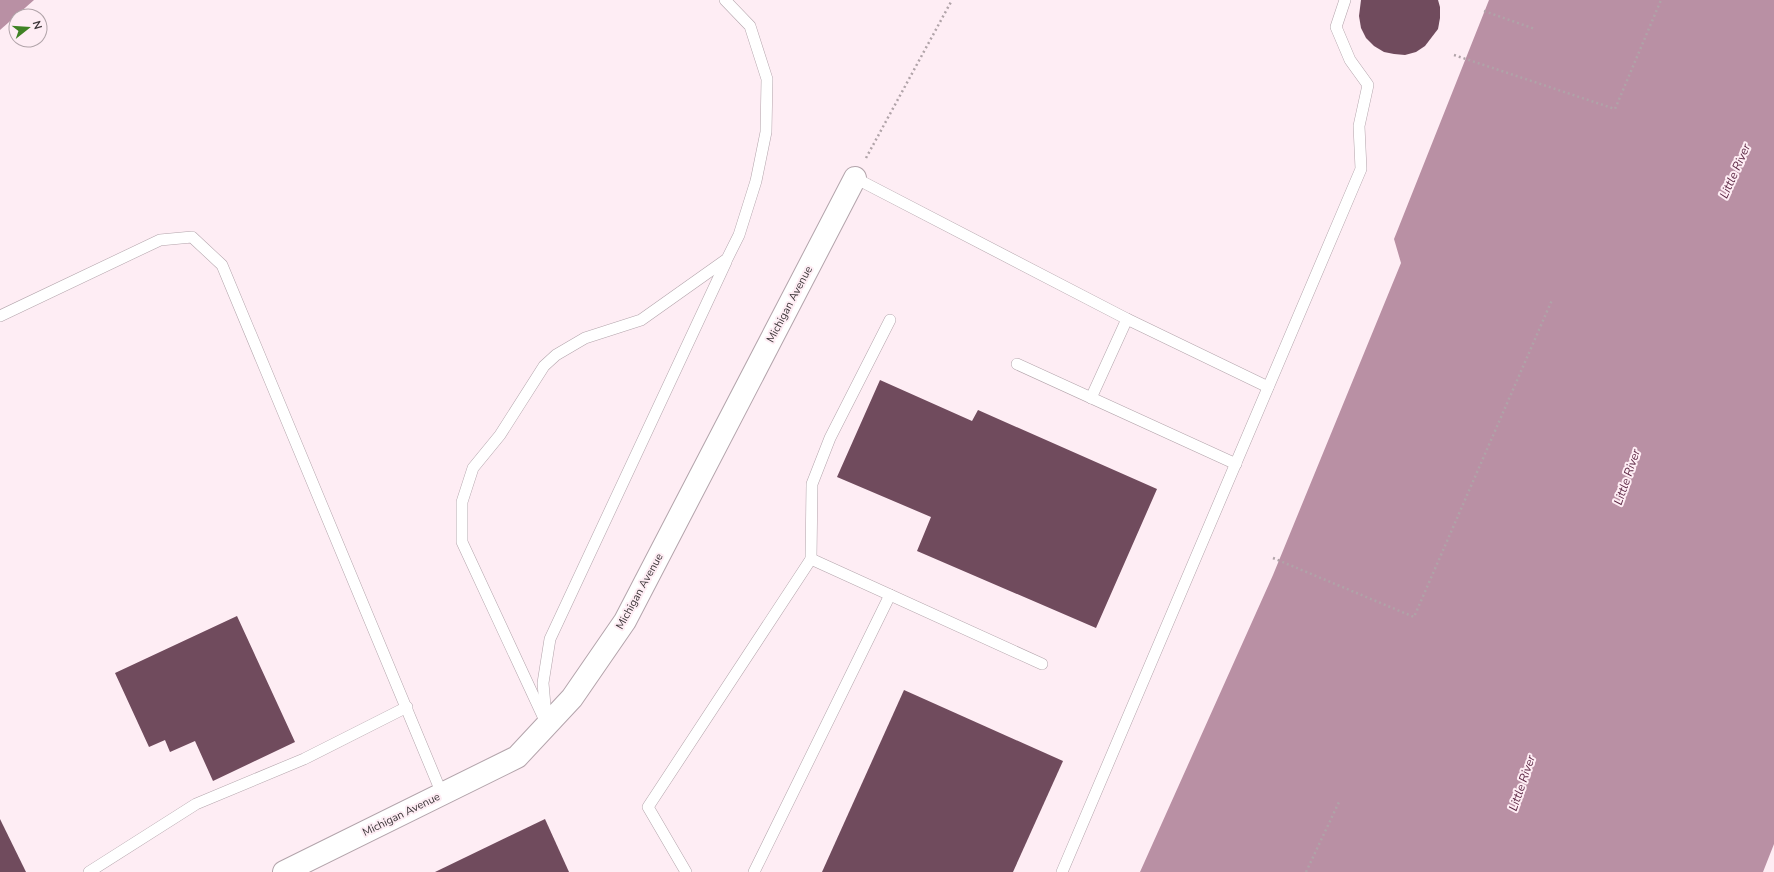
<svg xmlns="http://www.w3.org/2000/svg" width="1774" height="872" viewBox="0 0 1774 872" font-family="'Nunito Sans',sans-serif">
<rect width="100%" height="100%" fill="#feedf4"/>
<!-- water -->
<g fill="#b990a4">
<path d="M0,0H34L0,30Z"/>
<path d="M1489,0H1774V844L1763,872H1140L1273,575L1401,263L1394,239Z"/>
</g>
<!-- building -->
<g fill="#704b5d">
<path d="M1361,0H1438L1440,7V18L1438,29L1425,46L1416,52L1405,55L1394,54L1384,52L1374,46L1366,38L1361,28L1359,16Z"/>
<path d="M880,380L972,421L978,410L1157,489L1096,628L917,551L931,517L837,477Z"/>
<path d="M237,616L295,742L213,781L195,741L170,752L165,740L149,747L115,673Z"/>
<path d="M904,690L1063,761L1013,872H822Z"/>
<path d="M0,819L26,872H0Z"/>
<path d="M545,819L569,872H435Z"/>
</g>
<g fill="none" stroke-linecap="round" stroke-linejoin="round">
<defs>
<g id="service">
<path d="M855,178L1127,319L1268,387"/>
<path d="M0,316L160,240L192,237L222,265L442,794"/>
<path d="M1017,364L1236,464"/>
<path d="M1091,398L1127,319"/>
<path d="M811,559L1042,664"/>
<path d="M546,717L543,683L550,639L726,262"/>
<path d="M547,725L462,542V502L473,468L500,435L544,366L556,355L585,338L641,320L727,259L739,235L756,181L766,132L767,79L750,26L725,0"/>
<path d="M89,872L196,804L304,759L407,707"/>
<path d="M686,872L648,807L811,559L812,484L830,438L890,320"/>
<path d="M754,872L890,595"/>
<path d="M1062,872L1361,169L1359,126L1368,85L1350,60L1336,27L1345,0"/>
</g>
<path id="minor" d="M284,872L517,757L572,698L625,621L855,178"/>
</defs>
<!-- service casing -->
<use href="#service" stroke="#b3a4ab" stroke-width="12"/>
<!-- minor casing -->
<use href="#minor" stroke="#b3a4ab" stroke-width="24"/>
<!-- path -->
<g stroke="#b0a3a8" stroke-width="2.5" stroke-dasharray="2 3" stroke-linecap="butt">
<path d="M1484,11L1535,29"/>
<path d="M1454,55L1615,109L1661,0"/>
<path d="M866,158L952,0"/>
<path d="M1273,558L1414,617L1552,300"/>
<path d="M1306,872L1339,802"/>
</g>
<!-- service -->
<use href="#service" stroke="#fff" stroke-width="11"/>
<!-- minor -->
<use href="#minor" stroke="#fff" stroke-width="22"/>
</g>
<g text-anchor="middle" stroke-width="4" stroke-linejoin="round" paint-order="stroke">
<!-- street labels -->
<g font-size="11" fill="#3d3639" stroke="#feedf4">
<text transform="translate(789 304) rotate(-62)" y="4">Michigan Avenue</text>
<text transform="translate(639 591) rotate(-61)" y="4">Michigan Avenue</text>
<text transform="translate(401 814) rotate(-26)" y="4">Michigan Avenue</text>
</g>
<!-- water labels -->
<g font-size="12" font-style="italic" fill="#5d2845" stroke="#feedf4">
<text transform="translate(1735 171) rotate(-66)" y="4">Little River</text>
<text transform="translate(1627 477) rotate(-71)" y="4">Little River</text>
<text transform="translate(1522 783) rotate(-71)" y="4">Little River</text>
</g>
</g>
<!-- north arrow -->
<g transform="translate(28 28) rotate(73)"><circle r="19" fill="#feedf4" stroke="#b1a4a9"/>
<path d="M0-3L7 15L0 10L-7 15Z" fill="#3f8224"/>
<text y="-6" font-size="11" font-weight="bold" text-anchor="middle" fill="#3d3639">N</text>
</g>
</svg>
